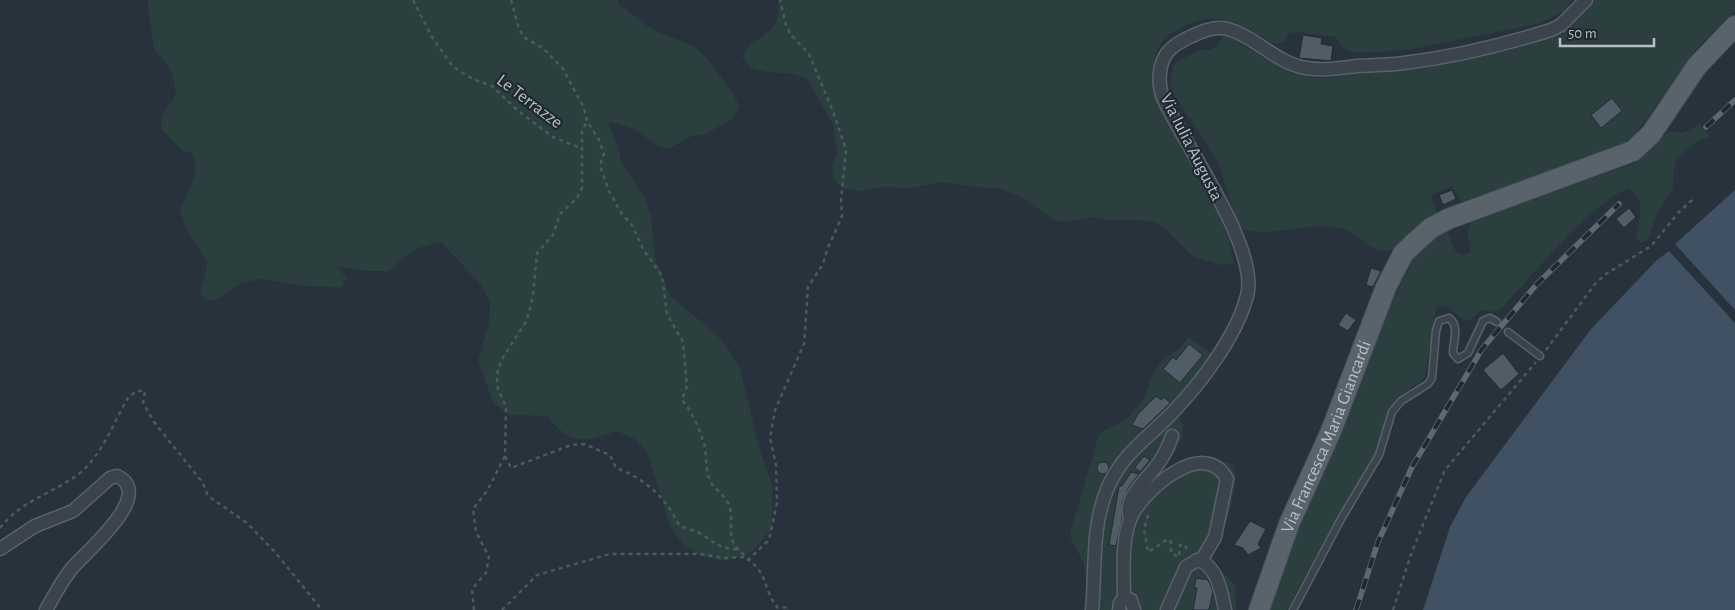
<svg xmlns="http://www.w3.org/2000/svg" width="1735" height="610" viewBox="0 0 1735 610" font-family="'Alegreya Sans',sans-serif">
<rect width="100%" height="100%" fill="#27323c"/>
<!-- green -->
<g fill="#2a3f3e">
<path d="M147,0H618V3C630,12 642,23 655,31C669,38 685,40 697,49C708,57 735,95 740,107L732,119L706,134L692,136L668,149L656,145L634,129L607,121L617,144L622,164L645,198L651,217L655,257L670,296L716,334L729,350L740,369L760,450L773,488L771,530L753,550L734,559L720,561L700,556L683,544L671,529L647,451L634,438L616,431C582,444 571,445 547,416L508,415L493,402L478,361L489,323L490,303L482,286L441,242C417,246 407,254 389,271H368L337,267L347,278L342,287L301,286L261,279L241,283L216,300H206L200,292L206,273L207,262L186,229L180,210C188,192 202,172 191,153L182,150L161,128L162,117L166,108L173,101L176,92L172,72L154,48Z"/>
<path d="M779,0H1572L1564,11L1537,24L1408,50L1357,53L1347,51L1335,37L1299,32L1289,33L1284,42L1275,44C1244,26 1215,7 1181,28C1176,31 1168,34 1165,38C1152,52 1151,75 1156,92C1159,107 1172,123 1179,136C1200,175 1227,219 1234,264L1220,265L1193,256L1164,227L1152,221L1109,220L1095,217L1067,222L1054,220L1023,198L998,188H984L941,182L913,188L884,187L858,191L843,188L833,179L832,165L837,152L833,125L807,79L794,74L766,72L751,68L742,57C756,30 780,40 779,0Z"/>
<path d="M1591,0H1735V11L1698,47L1636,133L1624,143L1601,154L1461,202L1452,186L1431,195L1437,213L1429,217C1435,222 1445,227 1448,233C1454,244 1451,251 1464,255L1471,252L1467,232L1473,218L1636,163L1667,133L1673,131C1684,136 1690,129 1699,124L1710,137L1697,141L1676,160L1674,167L1673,189L1657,213L1648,240L1641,243L1637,238C1636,219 1650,202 1628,189C1596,198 1527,281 1502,308L1496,312L1481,310L1471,319L1465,321L1449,308L1442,306L1436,308L1425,378L1400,396L1388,410L1374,458L1332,527L1287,610H1267L1293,536L1380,326L1410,265L1391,250C1371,255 1357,231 1339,228C1307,221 1273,239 1242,229L1237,221L1218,162L1174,94L1170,85L1173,65L1191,54L1201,50H1210L1217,46L1223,36H1227L1279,66L1311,77L1324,78L1459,60L1510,50L1540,40L1559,30Z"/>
<path d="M1188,337L1219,359L1178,414C1193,434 1170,458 1160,475C1189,461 1202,453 1234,465C1240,492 1222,535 1211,560L1235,585L1236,610H1088C1090,595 1087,578 1083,563C1080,552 1072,546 1070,534L1099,434L1129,417L1144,398L1152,375L1165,357L1179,349Z"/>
</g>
<!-- water -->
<g fill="#3f5163">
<path d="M1735,190V310L1675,244Z"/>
<path d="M1669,251L1735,323V610H1423L1450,527L1466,497L1591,329L1657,260Z"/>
</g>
<!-- building -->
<g fill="#505d67" stroke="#222b34">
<path d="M1303,35L1322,38L1321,44L1333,46L1331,61L1299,58Z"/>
<path d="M1612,98L1622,111L1601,128L1591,115Z"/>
<path d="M1452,190L1456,199L1443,205L1439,195Z"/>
<path d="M1629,208L1636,217L1624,228L1616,219Z"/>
<path d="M1371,268L1381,271L1373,287L1366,285Z"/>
<path d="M1346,313L1356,320L1348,331L1338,325Z"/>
<path d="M1189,344L1203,355L1180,383L1163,369L1173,357L1176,360Z"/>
<path d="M1503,353L1519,374L1501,390L1483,370Z"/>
<path d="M1156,396L1161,400L1164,397L1170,403L1143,429L1132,425L1138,414Z"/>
<path d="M1144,456L1150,460L1140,472L1135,467Z"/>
<circle cx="1103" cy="468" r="6"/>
<path d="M1131,472L1139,474L1129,487L1122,502V519L1116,546L1109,545L1119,486H1122Z"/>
<path d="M1250,521L1266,529L1258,544L1261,548L1248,555L1243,548L1234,545Z"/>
<path d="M1196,578L1208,580L1210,584L1213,591L1209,610H1193L1197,588H1194Z"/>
</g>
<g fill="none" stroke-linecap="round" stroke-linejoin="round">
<defs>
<g id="service">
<path d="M1508,332L1540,356"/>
<path d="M1293,610L1341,519L1379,455L1392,412L1401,401L1428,384L1432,378L1436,331L1439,321L1449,318C1460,326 1453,342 1453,353L1458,359L1468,353L1483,321L1490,318L1497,322"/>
</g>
<g id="minor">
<path d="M1130,519C1123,499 1144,482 1155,468C1162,459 1168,448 1172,436"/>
<path d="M0,549L35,526L73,511L110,478L117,476C156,494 87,551 73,567C62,580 54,596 46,610"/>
<path d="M1124,598L1131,600L1134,610"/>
<path d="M1092,610C1096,569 1091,526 1108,487C1124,452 1147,439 1172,413C1201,383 1236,337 1247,296C1260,248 1183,143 1163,98C1158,85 1158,65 1167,53C1173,45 1183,40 1192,36C1202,31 1217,26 1228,29C1256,37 1276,63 1306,68C1324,71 1339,68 1357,66C1373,65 1388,65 1404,63C1453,57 1503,45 1551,30L1561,25L1586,0"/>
<path d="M1119,610L1120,603L1124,598C1124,573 1121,540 1131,517C1143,491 1204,436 1227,479L1215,537L1201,561"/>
<path d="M1167,610L1186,567L1197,560C1217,564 1222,594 1225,610"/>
</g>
<g id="primary">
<path id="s1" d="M1259,610L1289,524L1331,431L1386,287L1403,254L1413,244L1431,228L1448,219L1633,151L1651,134L1697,66L1735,26"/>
</g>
</defs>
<!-- service casing -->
<use href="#service" stroke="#59626a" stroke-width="9"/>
<!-- minor casing -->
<use href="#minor" stroke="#59626a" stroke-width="15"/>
<!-- primary casing -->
<use href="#primary" stroke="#444d56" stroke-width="22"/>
<!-- path -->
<g stroke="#495b5c" stroke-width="2.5" stroke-dasharray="4 4" stroke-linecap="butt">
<path d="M413,0L432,37L453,67L473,79L492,86L517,110L553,137L583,149"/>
<path d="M511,0L519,29L525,38L543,48L563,69L584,108L587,121L599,140L604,154L601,159V169L609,191L621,213L632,225L643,249L662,276L667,314L683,342L687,386L682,400C690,408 701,432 704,444C707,455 705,467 709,478C712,488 725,495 729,505C733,516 730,525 731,536C733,549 751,559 759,570C767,581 767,596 778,608L788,607V610"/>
<path d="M1546,350L1595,284L1606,274L1651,246L1679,212L1693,199"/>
<path d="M505,456L511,468L571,445L584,444L610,455L616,468C638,476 657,490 670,509C673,513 675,519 678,523C683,529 692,529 699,533C718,544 715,547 741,550"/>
<path d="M1148,515L1144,530L1148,552L1168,539L1171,542V553L1179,557L1180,545L1184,544L1188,551"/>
<path d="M0,528C20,502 50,494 76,476C102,457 113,423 129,396L138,391H145L143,403L154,422L203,483L208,496L247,523L275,552L322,610"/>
<path d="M474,610L472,589L486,573L489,557L476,532L473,509L487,491L505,456L506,407L497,386V374L502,359L525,323L529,313L533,295L537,253L553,235L560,214L577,198L582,188V131L587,121"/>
<path d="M502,610L537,575L610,554H700L725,558L744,557L748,560L769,540L777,503L776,465L770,438L775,410L804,344L808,287L823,264L827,250L842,216L841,199L846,150L834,114L809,54L791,35L786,25L780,0"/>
<path d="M1393,610L1410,557L1445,470L1536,362"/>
</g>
<!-- service -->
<use href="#service" stroke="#3b444c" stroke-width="6"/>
<!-- minor -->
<use href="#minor" stroke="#3b444c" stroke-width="12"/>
<!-- primary -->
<use href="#primary" stroke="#59636c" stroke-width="20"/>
<defs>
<g id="rail">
<path d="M1706,127L1735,100"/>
<path d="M1356,610L1378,542L1412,467L1482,349L1537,284L1619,204"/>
</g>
</defs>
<!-- rail casing -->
<use href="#rail" stroke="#5d6873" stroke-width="5.5"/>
<!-- rail -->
<use href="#rail" stroke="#202932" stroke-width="4" stroke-dasharray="11" stroke-linecap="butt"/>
</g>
<g text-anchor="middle" stroke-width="4.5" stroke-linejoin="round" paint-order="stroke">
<!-- street labels -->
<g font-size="18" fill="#b7bfc7" stroke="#202932">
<text transform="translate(530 101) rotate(37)" y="6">Le Terrazze</text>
<text transform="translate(1192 147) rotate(63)" y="6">Via Iulia Augusta</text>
<text dy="6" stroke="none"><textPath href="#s1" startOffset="186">Via Francesca Maria Giancardi</textPath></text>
</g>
</g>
<!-- scale -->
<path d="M1560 38v8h94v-8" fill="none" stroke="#b7bfc7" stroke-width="2.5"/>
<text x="1568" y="38" font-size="15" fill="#b7bfc7" stroke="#202932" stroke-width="4" paint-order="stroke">50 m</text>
</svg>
